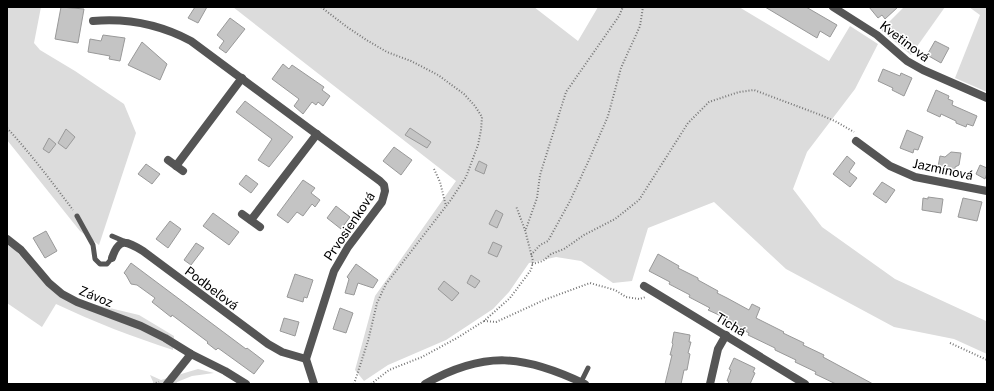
<svg xmlns="http://www.w3.org/2000/svg" width="994" height="391" viewBox="0 0 994 391" font-family="'Public Sans',sans-serif">
<rect width="100%" height="100%" fill="#fff"/>
<!-- green -->
<g fill="#dcdcdc">
<path d="M7,7H41L34,43L40,50L75,71L124,104L136,133L99,245L80,231L7,140Z"/>
<path d="M233,7H534L578,41L598,7H739L829,61L850,26L878,44L855,89L807,152L793,189L822,227L895,279L986,321L987,320V354L954,339L894,327L786,269L714,202L648,228L632,281L613,283L581,261L556,257L529,263L509,292L493,309L446,340L388,365L364,381L355,370L375,296L456,181Z"/>
<path d="M904,7H945L911,55L881,30Z"/>
<path d="M969,7H987V92L955,78L980,15Z"/>
<path d="M7,245L15,250L40,278L76,300L139,315L174,336L173,350C133,337 94,322 56,304L42,327L7,303Z"/>
<path d="M198,369L214,373L192,376L177,382L176,384H154L150,375L161,380Z"/>
</g>
<!-- building -->
<g fill="#c4c4c4" stroke="#999">
<path d="M61,7L84,9L78,43L55,39Z"/>
<path d="M195,7H207L198,23L188,18Z"/>
<path d="M765,7H806L837,25L830,37L820,31L817,38Z"/>
<path d="M869,7H898L885,19L882,15L878,18Z"/>
<path d="M230,18L245,29L226,53L219,48L224,41L217,35Z"/>
<path d="M103,35L125,38L120,61L109,59L110,56L88,52L90,39L101,41Z"/>
<path d="M935,41L949,48L941,63L927,55Z"/>
<path d="M142,42L167,64L160,80L128,65Z"/>
<path d="M283,64L289,69L292,65L324,87L322,90L330,96L323,106L318,102L316,105L312,102L303,114L294,106L299,99L272,79Z"/>
<path d="M883,69L900,76L901,73L912,78L904,96L892,90L893,88L878,81Z"/>
<path d="M936,90L949,96L948,99L953,101L952,105L977,116L973,126L967,124L966,127L956,123V121L941,114L940,117L927,111Z"/>
<path d="M245,101L293,137L269,167L258,160L272,139L236,112Z"/>
<path d="M410,128L431,142L427,148L405,135Z"/>
<path d="M66,129L75,137L66,149L58,143Z"/>
<path d="M907,130L923,137L918,150L914,149L913,153L900,148Z"/>
<path d="M49,138L56,144L49,153L43,149Z"/>
<path d="M394,147L412,160L401,175L383,161Z"/>
<path d="M951,152L961,153L959,165L955,167V172L943,170V168L938,167L940,156L945,157Z"/>
<path d="M847,156L855,163L849,172L857,178L850,187L833,174Z"/>
<path d="M479,161L487,165L484,174L475,170Z"/>
<path d="M146,164L160,174L152,184L138,174Z"/>
<path d="M980,165L987,168V173L985,179L976,174Z"/>
<path d="M246,175L258,184L251,193L239,184Z"/>
<path d="M303,180L315,188L311,193L320,200L315,207L312,204L303,216L297,212L288,223L277,215Z"/>
<path d="M882,182L895,190L886,203L873,194Z"/>
<path d="M928,197L943,199L941,213L922,210L923,198L928,199Z"/>
<path d="M963,198L982,202L977,221L958,217Z"/>
<path d="M336,206L350,217L341,229L327,218Z"/>
<path d="M496,210L503,214L497,228L489,224Z"/>
<path d="M213,213L239,232L229,245L203,226Z"/>
<path d="M170,221L181,229L168,248L156,239Z"/>
<path d="M46,231L57,251L45,258L33,238Z"/>
<path d="M493,242L502,246L497,257L488,253Z"/>
<path d="M196,243L204,248L191,265L184,260Z"/>
<path d="M658,254L679,266L678,268L698,278V280L718,291L717,293L727,298L749,310L752,304L760,308L756,318L784,332L783,333L804,343L803,345L824,355L823,357L873,384H836L815,374L816,372L795,362L796,360L775,350V348L748,335L749,333L728,322L719,315L708,310L710,308L689,297L690,295L669,284L670,282L649,271Z"/>
<path d="M131,263L246,349L247,348L264,361L254,374L218,348L216,350L207,343L208,342L172,315L171,317L152,302L155,298L137,285L131,284L126,275L124,273Z"/>
<path d="M356,264L378,280L373,288L358,283L354,295L345,293L349,279L347,277Z"/>
<path d="M295,274L313,280L307,298L304,297L303,302L287,297Z"/>
<path d="M471,275L480,281L475,288L467,283Z"/>
<path d="M444,281L459,293L452,301L438,289Z"/>
<path d="M340,308L353,313L346,333L333,329Z"/>
<path d="M284,318L299,322L295,336L280,331Z"/>
<path d="M674,332L690,335L689,342H691L688,353L690,354L687,370H684L681,384H665L672,355H670L673,344L672,343Z"/>
<path d="M734,358L755,368L753,372L755,373L750,384H728L729,381H727L731,370L729,369Z"/>
</g>
<g fill="none" stroke-linecap="round" stroke-linejoin="round">
<!-- path -->
<g stroke="#777" stroke-width="2" stroke-dasharray="1 2" stroke-linecap="butt">
<path d="M321,7L347,27L368,41L387,52L411,61L438,75L464,94L475,106L482,117L481,130L478,145L466,177L450,201L386,284L377,303L368,341L354,384"/>
<path d="M7,128C31,154 52,182 73,210"/>
<path d="M434,169L440,182L446,206"/>
<path d="M526,229L537,198L540,175L566,92L619,16L623,7"/>
<path d="M531,255L540,245L548,241L570,201L588,162L608,116L621,68L640,26L643,7"/>
<path d="M532,264L543,261L551,254L564,249L584,235L615,219L639,200L688,123L709,102L739,92L754,90L818,114L835,121L854,132"/>
<path d="M484,321L496,322L544,300L590,283L615,290L626,297L639,299L646,297"/>
<path d="M950,343L987,360"/>
<path d="M153,384L159,382"/>
<path d="M371,384L389,370L422,357L457,338L484,321L510,298L531,270L533,261L525,230L516,206"/>
</g>
<!-- service -->
<g stroke="#555" stroke-width="5">
<path d="M77,216L93,245L95,259L100,264H107L112,258"/>
<path d="M112,236L126,242"/>
<path d="M581,382L588,368"/>
</g>
<!-- minor -->
<g stroke="#555" stroke-width="8">
<path d="M833,7L877,35L907,61L923,70L987,98"/>
<path d="M93,21C127,18 161,25 191,41L380,181L384,185L385,191L382,202L348,247L334,271L306,359L314,384"/>
<path d="M856,141L890,166L915,177L987,191"/>
<path d="M168,160L183,171"/>
<path d="M176,166L242,78"/>
<path d="M242,214L260,227"/>
<path d="M251,220L317,134"/>
<path d="M7,239L21,250L49,283L62,294L77,302L141,326L165,338L191,354L225,371L246,384"/>
<path d="M112,258C119,237 126,241 143,251L268,344L282,352L306,359"/>
<path d="M644,286L805,384"/>
<path d="M167,384L191,354"/>
<path d="M425,384C485,350 524,355 585,384"/>
<path d="M710,384L718,349L726,335"/>
</g>
</g>
<g text-anchor="middle" stroke-width="3" stroke-linejoin="round" paint-order="stroke">
<!-- street labels -->
<g font-size="13" fill="#000" stroke="#fff">
<text transform="translate(905 41) rotate(37)" y="5">Kvetinová</text>
<text transform="translate(943 169) rotate(12)" y="5">Jazmínová</text>
<text transform="translate(349 226) rotate(-56)" y="5">Prvosienková</text>
<text transform="translate(212 288) rotate(37)" y="5">Podbeľová</text>
<text transform="translate(96 296) rotate(22)" y="5">Závoz</text>
<text transform="translate(731 324) rotate(31)" y="5">Tichá</text>
</g>
</g>
<!-- border -->
<rect width="994" height="391" fill="none" stroke="#000000" stroke-width="16"/>
</svg>
